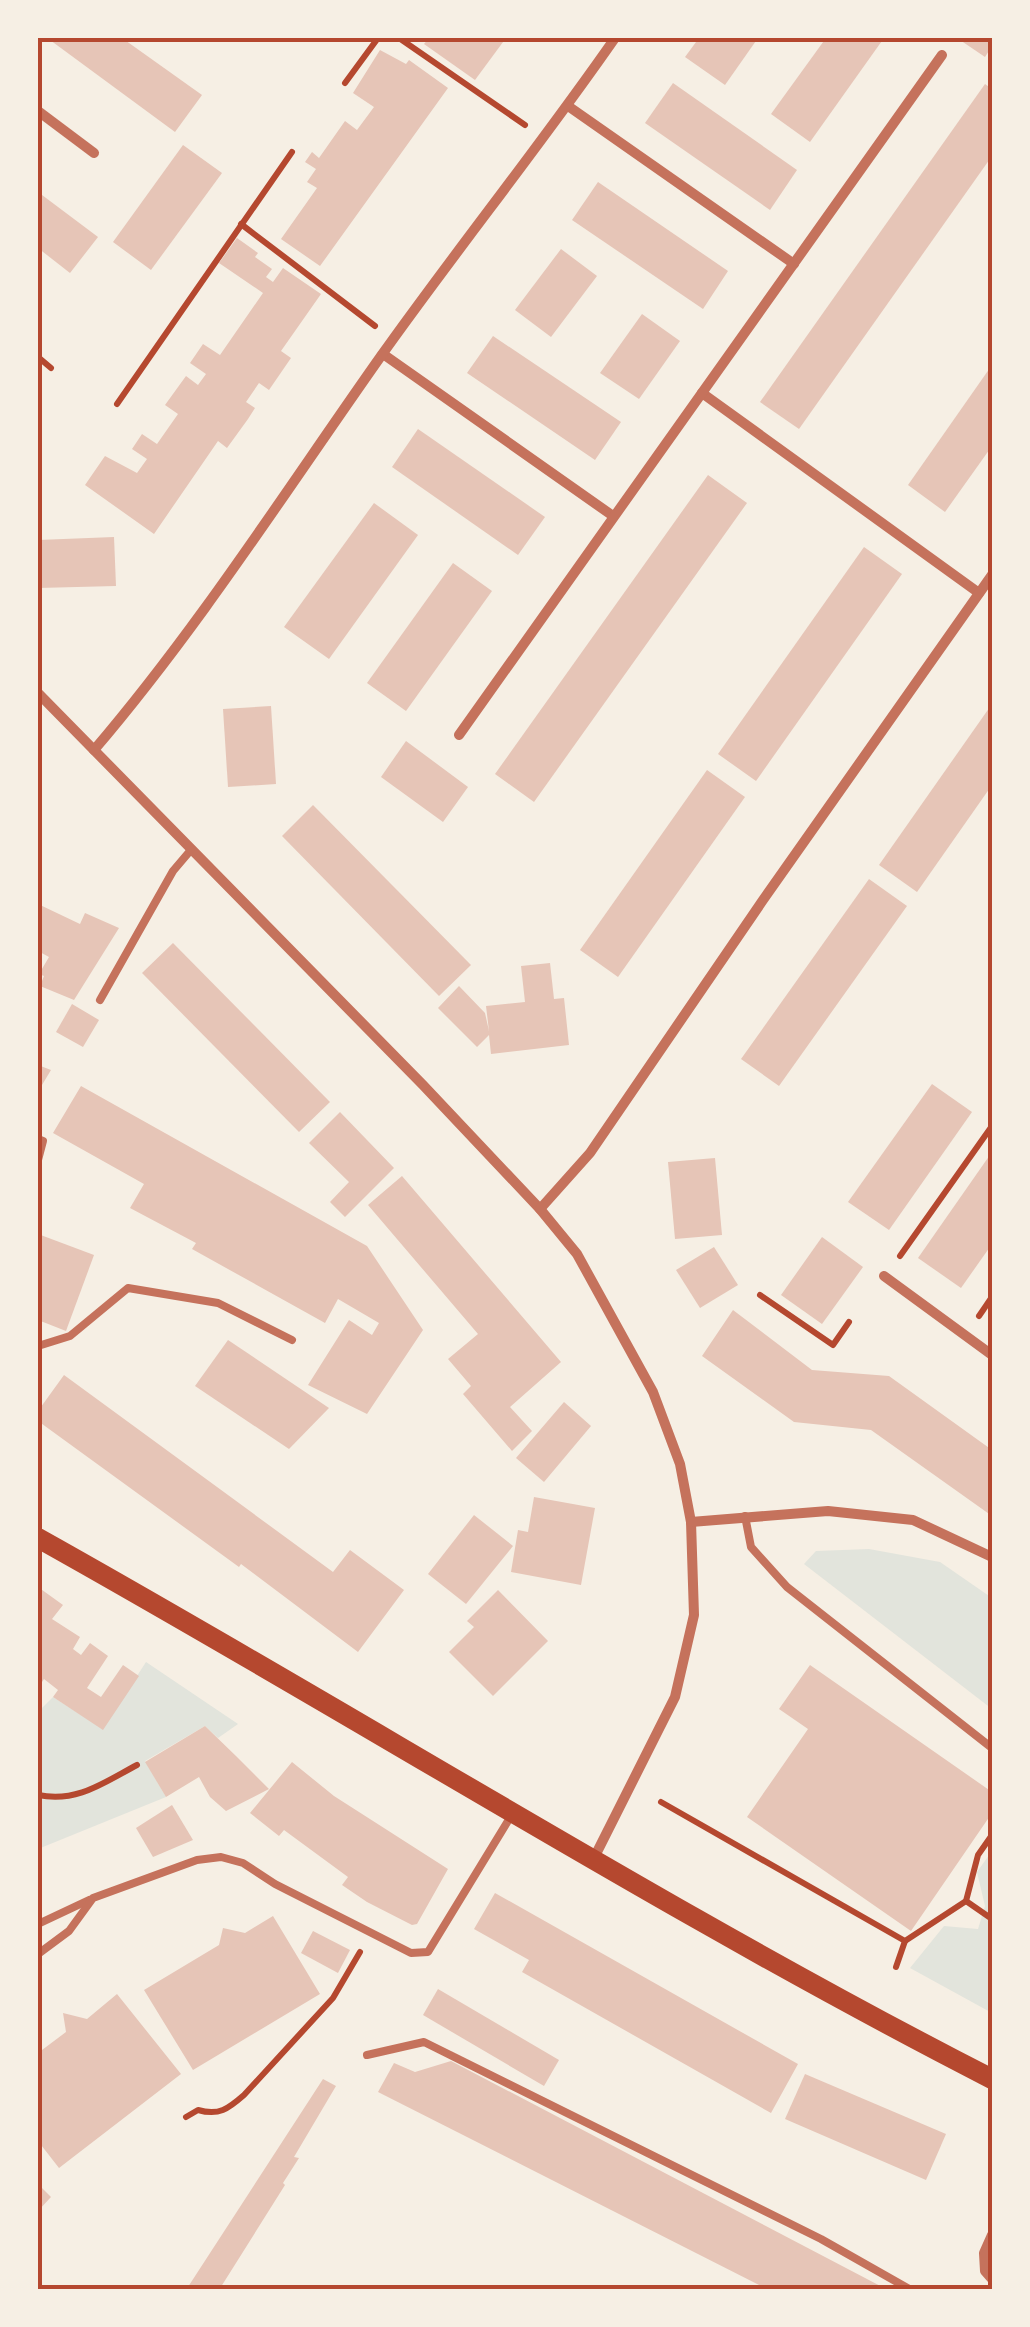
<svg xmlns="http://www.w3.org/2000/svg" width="1030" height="2327" viewBox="0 0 1030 2327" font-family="'Noto Sans',sans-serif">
<rect width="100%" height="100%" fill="#f6efe4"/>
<!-- green -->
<g fill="#e2e4dc">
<path d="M869,1549L940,1562L992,1598V1709L804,1564L816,1551Z"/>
<path d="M146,1662L238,1724L218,1738L205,1726L145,1761L166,1797L38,1849V1712L53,1697L103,1729Z"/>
<path d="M992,1851V2013L910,1968L944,1926L978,1929L985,1906L977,1872Z"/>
</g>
<!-- building -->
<g fill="#e6c5b7">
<path d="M52,38H122L202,95L175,132L50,40Z"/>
<path d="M429,38H506L475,80L424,44Z"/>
<path d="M699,38H758L725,85L685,57Z"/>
<path d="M826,38H884L810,142L771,114Z"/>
<path d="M957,38H992V46L985,57Z"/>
<path d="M380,50L406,64L409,60L448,88L320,266L281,239L317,188L307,182L316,169L305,162L312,152L319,158L345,121L357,130L374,107L353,93Z"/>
<path d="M673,83L797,170L770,210L645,123Z"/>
<path d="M985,84L992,89V156L799,429L760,402Z"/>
<path d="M183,145L222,173L151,270L113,242Z"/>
<path d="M598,182L728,271L703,309L572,220Z"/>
<path d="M38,192L98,237L70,273L38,248Z"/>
<path d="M237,238L258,253L255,257L272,269L266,277L273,282L283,268L321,294L281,351L291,358L269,390L259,383L246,402L255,408L248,419L227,448L218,441L154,534L85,485L105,456L137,473L147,459L132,449L142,434L157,444L178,414L165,405L186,376L198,385L206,374L190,363L203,344L220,355L263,293L219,263Z"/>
<path d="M561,249L597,276L551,337L515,310Z"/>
<path d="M642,314L680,341L639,399L600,373Z"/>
<path d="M493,336L621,422L595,460L467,373Z"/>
<path d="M992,365V446L945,512L908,485Z"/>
<path d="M418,429L545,517L518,555L392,467Z"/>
<path d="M708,475L747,503L534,802L495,774Z"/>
<path d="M374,503L418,535L329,659L284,627Z"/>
<path d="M114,537L116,586L38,588V540Z"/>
<path d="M864,547L902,574L756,781L718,754Z"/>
<path d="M453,563L492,591L406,711L367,683Z"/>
<path d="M992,704V785L917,892L879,865Z"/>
<path d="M271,706L276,784L228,787L223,709Z"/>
<path d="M406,741L468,787L443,822L381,777Z"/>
<path d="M707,770L745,797L618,977L580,950Z"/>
<path d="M313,805L471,965L439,996L282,836Z"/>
<path d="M869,879L907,906L779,1086L741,1059Z"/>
<path d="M38,904L80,924L85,913L119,928L74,1000L40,986L44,976L39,974L49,957L38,951Z"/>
<path d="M173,943L330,1102L299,1132L142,973Z"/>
<path d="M550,963L554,999L564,998L569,1045L491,1054L489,1035L477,1047L438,1008L459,986L485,1013L489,1031L486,1006L525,1002L521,966Z"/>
<path d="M72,1004L99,1020L83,1047L56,1032Z"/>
<path d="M38,1065L51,1070L42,1085L38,1082Z"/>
<path d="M932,1084L972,1112L889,1230L848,1202Z"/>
<path d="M81,1086L367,1246L423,1330L367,1414L308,1385L349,1320L372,1335L379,1323L338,1299L325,1323L192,1249L196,1243L130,1208L144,1184L53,1133Z"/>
<path d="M340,1112L394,1168L345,1217L330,1202L349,1182L309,1143Z"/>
<path d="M992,1152V1244L961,1288L918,1258Z"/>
<path d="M715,1158L722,1235L675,1239L668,1162Z"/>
<path d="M402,1176L561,1362L510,1407L532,1431L512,1451L463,1394L471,1386L448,1359L478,1334L368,1205Z"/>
<path d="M38,1234L94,1255L66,1331L38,1320Z"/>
<path d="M822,1237L863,1267L822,1324L781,1295Z"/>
<path d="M714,1247L738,1285L700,1308L676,1270Z"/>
<path d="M733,1310L812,1370L889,1376L992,1450V1516L871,1430L794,1422L702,1356Z"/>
<path d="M228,1340L329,1408L289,1449L195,1386Z"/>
<path d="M64,1375L333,1572L350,1550L404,1590L358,1652L241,1564L239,1567L38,1421V1411Z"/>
<path d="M564,1402L591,1426L544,1482L516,1458Z"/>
<path d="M534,1497L595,1508L581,1585L511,1572L518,1530L528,1532Z"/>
<path d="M474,1515L513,1546L466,1604L428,1574Z"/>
<path d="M38,1587L63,1605L52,1619L80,1637L73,1649L81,1655L90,1643L108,1656L87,1688L101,1697L123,1665L139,1676L103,1730L53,1697L58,1690L44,1679L38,1688Z"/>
<path d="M498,1590L548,1641L493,1696L449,1652L474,1627L467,1621Z"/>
<path d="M810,1665L992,1792V1813L911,1931L747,1817L808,1729L779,1709Z"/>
<path d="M205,1726L236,1756L269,1789L226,1811L210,1797L199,1777L166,1797L145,1762Z"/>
<path d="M292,1762L334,1796L448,1869L417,1924L412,1925L367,1902L342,1885L348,1877L284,1830L279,1836L250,1813Z"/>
<path d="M172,1805L193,1840L153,1857L136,1828Z"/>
<path d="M495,1893L798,2064L771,2113L522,1972L529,1960L474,1929Z"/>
<path d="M273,1916L320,1994L193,2070L144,1990L219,1945L223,1928L245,1933Z"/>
<path d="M313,1931L350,1950L338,1973L301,1953Z"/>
<path d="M438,1989L559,2060L544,2086L423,2015Z"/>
<path d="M117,1994L181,2074L59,2168L38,2141V2053L66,2032L63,2013L87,2019Z"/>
<path d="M451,2061L888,2290H769L378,2092L394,2063L415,2072Z"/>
<path d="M805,2074L946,2134L926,2180L785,2119Z"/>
<path d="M323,2079L336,2086L294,2157L299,2158L283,2183L285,2185L219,2290H186Z"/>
<path d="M38,2184L51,2197L38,2211Z"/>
</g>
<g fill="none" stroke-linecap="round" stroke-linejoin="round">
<!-- path -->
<g stroke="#b5482f" stroke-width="6">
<path d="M399,38L525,125"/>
<path d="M345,83L378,38"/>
<path d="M241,224L375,326"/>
<path d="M38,357L51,368"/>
<path d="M117,404L292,152"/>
<path d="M900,1256L992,1126"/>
<path d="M760,1295L833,1345L849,1322"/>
<path d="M979,1316L992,1297"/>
<path d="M38,1795C77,1803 103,1783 137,1765"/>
<path d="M661,1802L905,1941L966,1901L978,1855L992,1835"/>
<path d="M966,1901L992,1919"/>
<path d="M896,1967L905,1941"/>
<path d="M186,2117L198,2110C219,2116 228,2109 244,2095L333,1998L360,1952"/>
</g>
<!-- service -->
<g stroke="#c5725c" stroke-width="8">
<path d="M100,1000L173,871L190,851"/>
<path d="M38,1139L43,1141L38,1160"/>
<path d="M38,1346L70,1336L128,1288L218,1303L292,1340"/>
<path d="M745,1516L751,1547L787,1587L992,1748"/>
<path d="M38,1924L89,1900"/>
<path d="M38,1954L69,1931L93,1898L197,1860L221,1857L243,1863L275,1884L411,1953L428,1952L511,1816"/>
<path d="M367,2055L424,2042L821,2239L911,2290"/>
</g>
<!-- minor -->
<g stroke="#c5725c" stroke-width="10">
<path d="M568,106L794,264"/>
<path d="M38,111L94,153"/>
<path d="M383,354L613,516"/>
<path d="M702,393L979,593"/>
<path d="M38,693L423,1085L540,1209L577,1254L653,1392L680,1464L691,1522L694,1615L675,1697L593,1860"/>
<path d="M459,735L942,55"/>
<path d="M94,750C199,627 287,489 381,356C457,249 540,146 615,38"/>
<path d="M540,1209L590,1153L763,900L992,575"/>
<path d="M884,1276L992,1355"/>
<path d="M691,1522L828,1511L913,1520L992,1557"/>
<path d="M992,2235L984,2253L985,2271L992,2279"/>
</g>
<!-- secondary -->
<path stroke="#b5482f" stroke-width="20" d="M38,1538C357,1716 666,1912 992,2079"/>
</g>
<!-- border -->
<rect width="1030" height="2327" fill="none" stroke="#f6efe4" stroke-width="80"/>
<rect x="40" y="40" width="950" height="2247" fill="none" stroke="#b5482f" stroke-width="4"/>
</svg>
